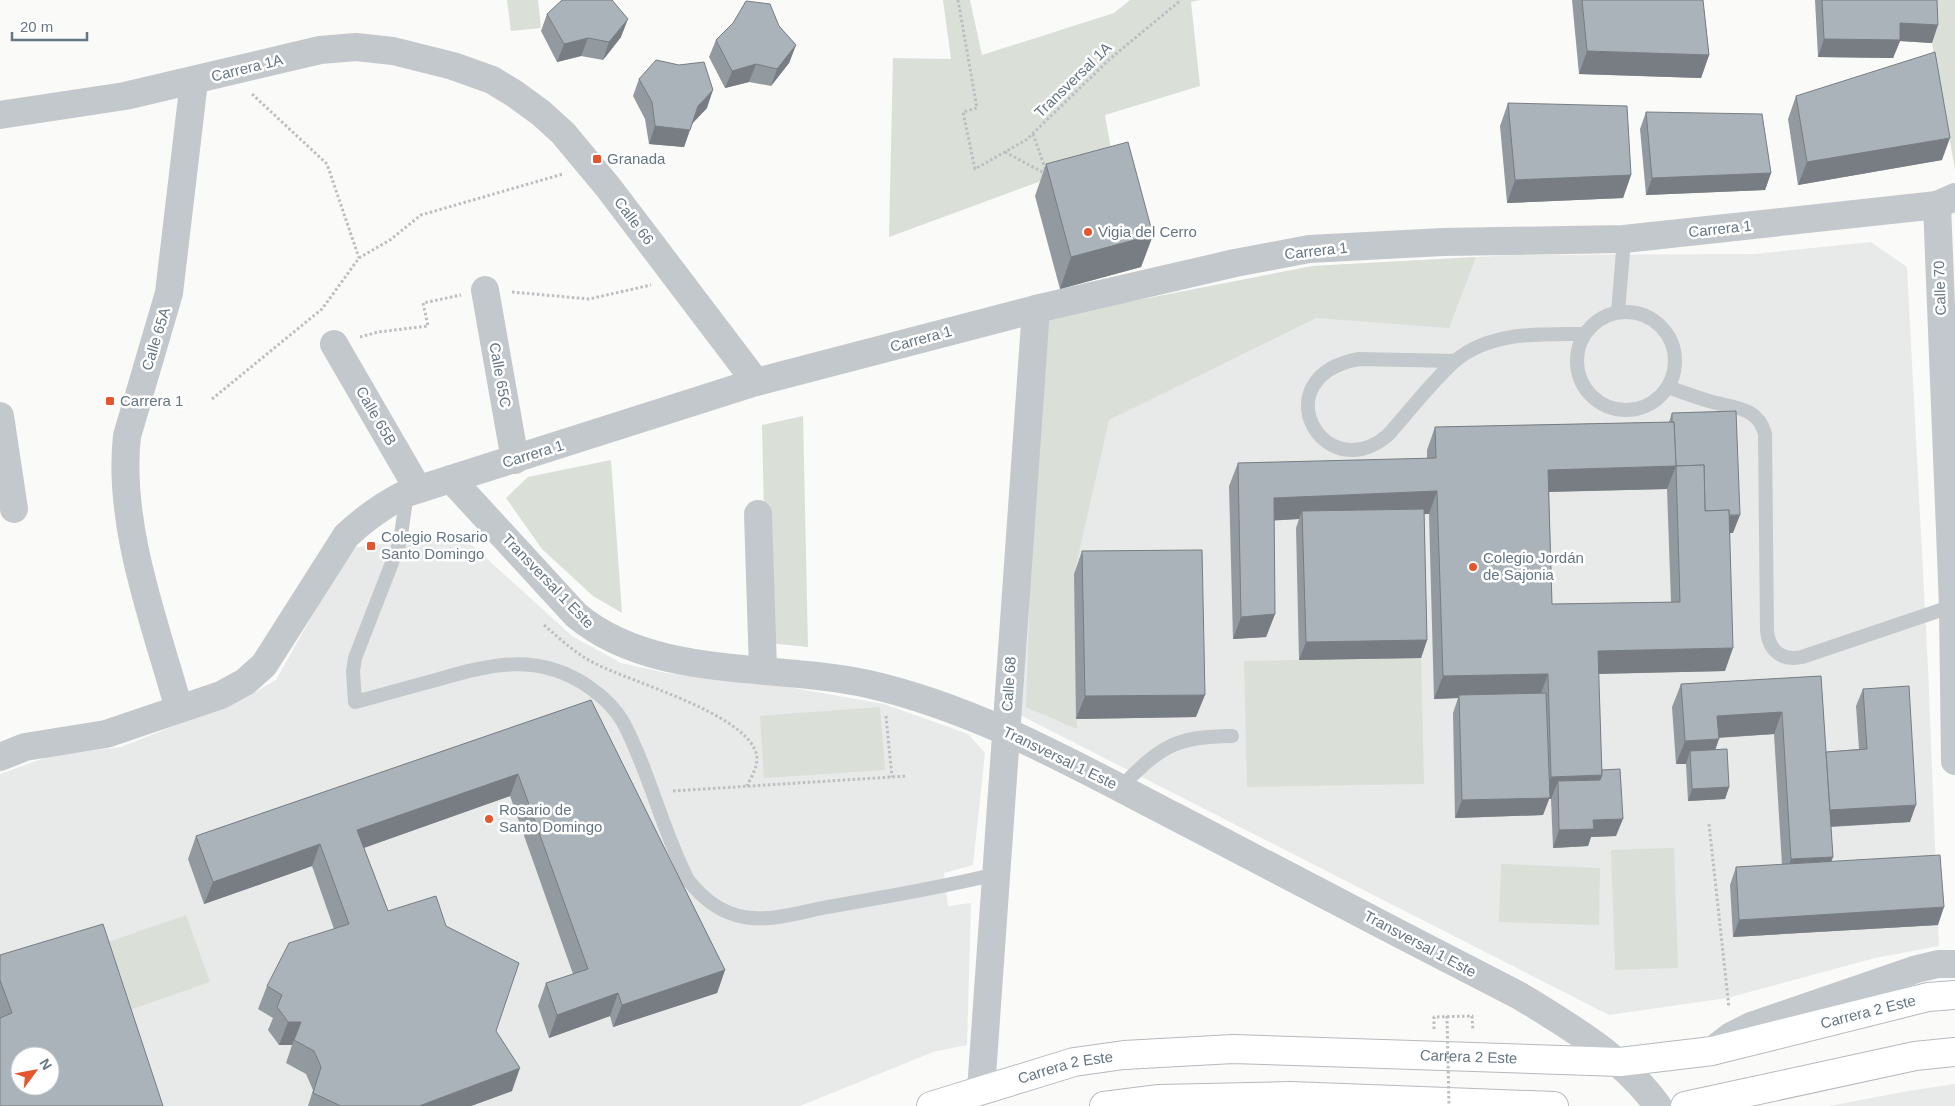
<svg xmlns="http://www.w3.org/2000/svg" width="1955" height="1106" viewBox="0 0 1955 1106" font-family="Arial,sans-serif">
<rect width="100%" height="100%" fill="#fafaf8"/>
<!-- built -->
<g fill="#e8e9e9" fill-rule="evenodd">
<path d="M1871,242L1907,267L1928,667L1939,946L1875,958L1727,998L1609,1015L1018,714L1046,318L1313,266L1514,255L1755,254Z"/>
<path d="M463,537L572,636L621,663L666,673L788,687L884,704L968,734L985,753L973,865L944,873L948,906L971,903L967,1045L933,1052L800,1106H0V774L50,756L121,747L245,698L276,680L350,548L413,540ZM20,1056H50V1086H20Z"/>
<path d="M1955,1084V1106H1829L1908,1091Z"/>
</g>
<!-- green -->
<g fill="#dadfd7">
<path d="M507,0H538L541,28L511,31Z"/>
<path d="M943,0H970L982,55L1114,13L1130,0H1200L1191,2L1200,86L1105,115L1112,155L889,237L893,58L951,59Z"/>
<path d="M1930,0H1955V169L1932,43Z"/>
<path d="M1476,257L1449,328L1316,318L1109,420L1074,574L1077,729L1026,707L1034,467L1046,318L1313,266Z"/>
<path d="M803,416L808,647L767,643L762,425Z"/>
<path d="M611,460L622,613L593,596L542,549L506,498L528,477Z"/>
<path d="M1421,658L1424,784L1247,787L1244,661Z"/>
<path d="M880,707L885,770L764,778L760,716Z"/>
<path d="M1674,848L1678,968L1615,970L1611,850Z"/>
<path d="M1501,864L1600,868L1599,925L1499,922Z"/>
<path d="M186,915L210,982L118,1014L94,947Z"/>
</g>
<g fill="none" stroke-linecap="round" stroke-linejoin="round">
<defs>
<g id="primary">
<path id="s1" d="M931,1106L1074,1062L1124,1055L1233,1049L1620,1062L1712,1051L1928,997L1955,995"/>
<path d="M1104,1106L1159,1099L1291,1096L1554,1106"/>
<path d="M1685,1106L1915,1056L1955,1052"/>
</g>
</defs>
<!-- primary casing -->
<use href="#primary" stroke="#b5babe" stroke-width="30"/>
<!-- path -->
<g stroke="#bbbfc2" stroke-width="3" stroke-dasharray="2.5 2.5" stroke-linecap="butt">
<path d="M958,0L977,108L963,112L975,169L1026,140L1111,58L1181,0"/>
<path d="M252,94L327,164L359,258"/>
<path d="M1033,134L1046,171"/>
<path d="M1005,152L1046,174"/>
<path d="M512,292L589,299L651,285"/>
<path d="M360,337L378,332L428,326L423,303L461,295"/>
<path d="M212,399L322,309L359,258L390,240L421,215L563,174"/>
<path d="M544,625C560,639 576,654 596,664C634,683 739,712 755,750C761,763 752,775 747,786"/>
<path d="M886,716L892,777"/>
<path d="M673,791L907,776"/>
<path d="M1709,824L1729,1008"/>
<path d="M1434,1029V1017L1472,1016L1473,1031"/>
</g>
<!-- lane -->
<g stroke="#c3c8cc" stroke-width="14">
<circle cx="1626" cy="361" r="49"/>
<path d="M1618,312L1624,239"/>
<path d="M1455,361L1359,359C1261,377 1323,490 1388,435C1408,413 1433,380 1455,361C1490,331 1541,334 1584,334"/>
<path d="M1668,387C1682,392 1695,397 1709,401C1732,408 1758,406 1765,434L1767,631C1769,651 1782,661 1802,657L1953,606"/>
<path d="M407,493L400,542L355,658L353,671L355,702C382,695 409,687 436,680C491,664 538,652 589,687C602,696 615,708 623,722C650,773 662,830 688,880C703,899 720,913 744,917C771,922 801,912 827,907C884,897 940,888 996,874"/>
<path d="M1120,788C1159,748 1174,736 1232,736"/>
</g>
<!-- street -->
<g stroke="#c3c8cc" stroke-width="28">
<path d="M0,115L125,96L320,50L356,47L393,51L453,66L492,80L515,94L541,113L563,133L608,187L756,382"/>
<path d="M1937,205L1953,606L1955,761"/>
<path d="M485,290L515,460"/>
<path d="M334,344L418,489"/>
<path d="M0,416L14,509"/>
<path d="M451,479L576,615C653,680 774,663 868,684C978,709 1077,766 1176,817C1290,877 1405,937 1520,996C1571,1027 1622,1057 1658,1106"/>
<path d="M758,514L763,670"/>
<path d="M179,709C155,623 117,525 127,436L169,293L194,81"/>
<path d="M0,757L25,747L106,734L221,695L245,682L264,665L346,536C365,518 383,505 407,493L756,382L1036,309L1235,263L1309,249L1443,242L1624,239L1937,205L1955,197"/>
<path d="M1714,1049L1731,1036L1751,1026L1917,969L1938,964H1955"/>
<path d="M981,1090L1036,309"/>
</g>
<!-- primary -->
<use href="#primary" stroke="#fff" stroke-width="28"/>
<!-- path-bridge -->
<path stroke="#bbbfc2" stroke-width="3" stroke-dasharray="2.5 2.5" stroke-linecap="butt" d="M1447,1016L1449,1106"/>
</g>
<!-- wall -->
<g fill="#929a9f" fill-rule="evenodd">
<path d="M1572,0H1703L1709,55L1701,78L1579,74Z"/>
<path d="M1815,0H1937L1932,43L1900,41L1893,58L1818,57Z"/>
<path d="M547,14L621,37L603,60L581,56L557,62L541,31Z"/>
<path d="M779,26L796,45L789,63L771,86L749,82L725,88L709,57L716,40Z"/>
<path d="M639,79L707,108L692,123L684,147L649,144L645,119L633,96Z"/>
<path d="M1796,96L1942,160L1798,185L1788,119Z"/>
<path d="M1508,103L1631,175L1623,198L1507,203L1500,126Z"/>
<path d="M1646,112L1771,173L1765,190L1646,195L1640,129Z"/>
<path d="M1046,164L1153,235L1141,267L1060,289L1035,196Z"/>
<path d="M1672,413L1733,533H1730L1725,671L1598,674L1602,770L1616,836L1591,837L1588,846L1553,848L1551,799H1549L1543,815L1455,818L1453,713L1458,698L1434,699L1429,514H1424L1427,640L1421,658L1299,660L1296,528L1299,519L1274,520L1275,614L1266,637L1233,639L1229,486L1238,463L1427,459V450L1435,427L1669,422ZM1667,489L1671,602L1552,604L1549,492Z"/>
<path d="M1082,551L1196,717L1076,719L1074,574Z"/>
<path d="M1821,676L1826,752L1859,749L1856,706L1863,689L1910,822L1831,827L1833,857L1831,862L1938,925L1733,937L1730,885L1736,867L1782,865L1774,734L1719,738L1715,750L1729,787L1725,799L1688,801L1686,764H1676L1672,707L1681,684Z"/>
<path d="M591,700L725,970L717,993L613,1027L610,1016L549,1038L538,1006L546,983L573,974L510,796L364,848L388,911L446,926L496,1031L512,1091L471,1106H308L313,1090L306,1074L286,1063L292,1045H279L268,1030L273,1018L258,1009L267,986L334,929L312,866L204,904L188,859L196,836Z"/>
<path d="M0,955L163,1106H0Z"/>
</g>
<!-- shaded-wall -->
<g fill="#777d82">
<path d="M628,19L621,37L603,60L609,42Z"/>
<path d="M1900,23L1938,25L1932,43L1900,41L1893,58L1818,57L1824,39Z"/>
<path d="M588,38L581,56L557,62L564,44Z"/>
<path d="M796,45L789,63L771,86L777,69Z"/>
<path d="M1587,51L1709,55L1701,78L1579,74Z"/>
<path d="M756,64L749,82L725,88L732,71Z"/>
<path d="M713,90L707,108L692,124L698,106Z"/>
<path d="M655,126L690,130L684,147L649,144Z"/>
<path d="M1950,138L1942,160L1798,185L1807,162Z"/>
<path d="M1771,173L1765,190L1646,195L1652,178Z"/>
<path d="M1631,175L1623,198L1507,203L1515,180Z"/>
<path d="M1153,235L1141,267L1060,289L1071,257Z"/>
<path d="M1676,466L1667,489L1540,492L1548,470Z"/>
<path d="M1437,491L1429,514L1303,519L1302,511L1299,519L1265,521L1274,498Z"/>
<path d="M1740,515L1733,533L1697,534L1703,516Z"/>
<path d="M1275,614L1266,637L1233,639L1241,617Z"/>
<path d="M1427,640L1421,658L1299,660L1306,642Z"/>
<path d="M1733,648L1725,671L1590,674L1598,651Z"/>
<path d="M1548,674L1540,696L1459,695L1458,698L1434,699L1443,676Z"/>
<path d="M1205,695L1196,717L1076,719L1085,696Z"/>
<path d="M1782,712L1774,734L1709,738L1717,716Z"/>
<path d="M1719,739L1711,762L1690,751L1686,764H1676L1685,741Z"/>
<path d="M518,774L510,796L349,853L357,830Z"/>
<path d="M1602,775L1593,797L1558,781L1551,799H1549L1543,815L1455,818L1462,800L1543,798L1551,777Z"/>
<path d="M1729,787L1725,799L1688,801L1692,789Z"/>
<path d="M1916,805L1910,822L1821,827L1827,810Z"/>
<path d="M1623,819L1616,836L1591,837L1588,846L1553,848L1559,830L1593,820Z"/>
<path d="M320,844L312,866L204,904L213,882Z"/>
<path d="M1833,857L1824,879L1783,882L1791,859Z"/>
<path d="M1944,907L1938,925L1733,937L1739,920Z"/>
<path d="M725,970L717,993L613,1027L622,1005Z"/>
<path d="M618,993L610,1016L549,1038L557,1015Z"/>
<path d="M288,1022H301L292,1045H279Z"/>
<path d="M520,1068L512,1091L471,1106H419Z"/>
</g>
<!-- building -->
<g fill="#aab3b9" stroke="#777d82" fill-rule="evenodd">
<path d="M562,0H612L628,19L609,42L588,38L564,44L547,14Z"/>
<path d="M1582,0H1703L1709,55L1587,51Z"/>
<path d="M1822,0H1937L1938,25L1900,23V40L1824,39Z"/>
<path d="M746,1L770,4L779,26L796,45L777,69L756,64L732,71L716,40L733,23Z"/>
<path d="M1935,52L1950,138L1807,162L1796,96Z"/>
<path d="M656,60L679,65L704,62L713,90L698,106L690,130L655,126L652,102L639,79Z"/>
<path d="M1508,103L1627,106L1631,175L1515,180Z"/>
<path d="M1646,112L1762,114L1771,173L1652,178Z"/>
<path d="M1128,142L1153,235L1071,257L1046,164Z"/>
<path d="M1736,411L1740,515H1729V510L1705,511L1704,465L1676,466L1674,422H1672V413Z"/>
<path d="M1674,422L1676,466L1704,465L1705,511L1729,510L1733,648L1598,651L1602,775L1551,777L1548,674L1443,676L1437,491L1274,498L1275,614L1241,617L1238,463L1436,458L1435,427ZM1676,466L1680,602L1552,604L1548,470Z"/>
<path d="M1424,509L1427,640L1306,642L1302,511Z"/>
<path d="M1202,550L1205,695L1085,696L1082,551Z"/>
<path d="M1821,676L1833,857L1791,859L1782,712L1717,716L1719,739L1685,741L1681,684Z"/>
<path d="M1909,686L1916,805L1830,810L1826,752L1867,749L1863,689Z"/>
<path d="M1546,693L1550,798L1462,800L1459,695Z"/>
<path d="M591,700L725,970L622,1005L618,993L557,1015L546,983L588,969L518,774L357,830L388,911L436,896L446,926L519,963L496,1031L520,1068L419,1106H341L313,1093L321,1067L314,1051L294,1040L301,1022H288L277,1007L282,995L267,986L289,943L349,924L320,844L213,882L196,836Z"/>
<path d="M1727,749L1729,787L1692,789L1690,751Z"/>
<path d="M1620,769L1623,819L1593,820L1594,829L1559,830L1558,781L1600,780L1602,775V770Z"/>
<path d="M1940,855L1944,907L1739,920L1736,867Z"/>
<path d="M103,924L163,1106H0V1018L12,1013L0,980V955ZM20,1056H50V1086H20Z"/>
</g>
<!-- markers -->
<g fill="#e4572e" stroke="#fff" stroke-width="2">
<rect x="592" y="154" width="10" height="10" rx="2.5"/>
<circle cx="1088" cy="232" r="5"/>
<rect x="105" y="396" width="10" height="10" rx="2.5"/>
<rect x="366" y="541" width="10" height="10" rx="2.5"/>
<circle cx="1473" cy="567" r="5"/>
<circle cx="489" cy="819" r="5"/>
</g>
<g text-anchor="middle" stroke-width="5" stroke-linejoin="round" paint-order="stroke">
<!-- street labels -->
<g font-size="15" fill="#657683" stroke="#fff">
<text transform="translate(247 68) rotate(-14)" y="5">Carrera 1A</text>
<text transform="translate(1073 80) rotate(-44)" y="5">Transversal 1A</text>
<text transform="translate(634 221) rotate(53)" y="5">Calle 66</text>
<text transform="translate(1720 229) rotate(-6)" y="5">Carrera 1</text>
<text transform="translate(1316 251) rotate(-6)" y="5">Carrera 1</text>
<text transform="translate(1940 288) rotate(-92)" y="5">Calle 70</text>
<text transform="translate(156 339) rotate(-73)" y="5">Calle 65A</text>
<text transform="translate(921 339) rotate(-15)" y="5">Carrera 1</text>
<text transform="translate(500 375) rotate(80)" y="5">Calle 65C</text>
<text transform="translate(376 416) rotate(60)" y="5">Calle 65B</text>
<text transform="translate(533 454) rotate(-17)" y="5">Carrera 1</text>
<text transform="translate(548 581) rotate(46)" y="5">Transversal 1 Este</text>
<text transform="translate(1009 684) rotate(-86)" y="5">Calle 68</text>
<text transform="translate(1060 758) rotate(26)" y="5">Transversal 1 Este</text>
<text transform="translate(1420 944) rotate(28)" y="5">Transversal 1 Este</text>
<text dy="5" stroke="none"><textPath href="#s1" startOffset="950">Carrera 2 Este</textPath></text>
<text dy="5" stroke="none"><textPath href="#s1" startOffset="545">Carrera 2 Este</textPath></text>
<text dy="5" stroke="none"><textPath href="#s1" startOffset="140">Carrera 2 Este</textPath></text>
</g>
<!-- poi labels -->
<g font-size="15" fill="#657683" stroke="#fff" text-anchor="start">
<text x="607" y="164">Granada</text>
<text x="1098" y="237">Vigia del Cerro</text>
<text x="120" y="406">Carrera 1</text>
<text x="381" y="542">Colegio Rosario<tspan x="381" dy="17">Santo Domingo</tspan></text>
<text x="1483" y="563">Colegio Jordán<tspan x="1483" dy="17">de Sajonia</tspan></text>
<text x="499" y="815">Rosario de<tspan x="499" dy="17">Santo Domingo</tspan></text>
</g>
</g>
<!-- north arrow -->
<g transform="translate(35 1071) rotate(58)"><circle r="24" fill="#ffffff" stroke="#c1c8cd"/>
<path d="M0-4L9 19L0 12L-9 19Z" fill="#e4572e"/>
<text y="-8" font-size="14" font-weight="bold" text-anchor="middle" fill="#657683">N</text>
</g>
<!-- scale -->
<path d="M12 32v8h75v-8" fill="none" stroke="#657683" stroke-width="2.5"/>
<text x="20" y="32" font-size="15" fill="#657683" stroke="#ffffff" stroke-width="4" paint-order="stroke">20 m</text>
</svg>
